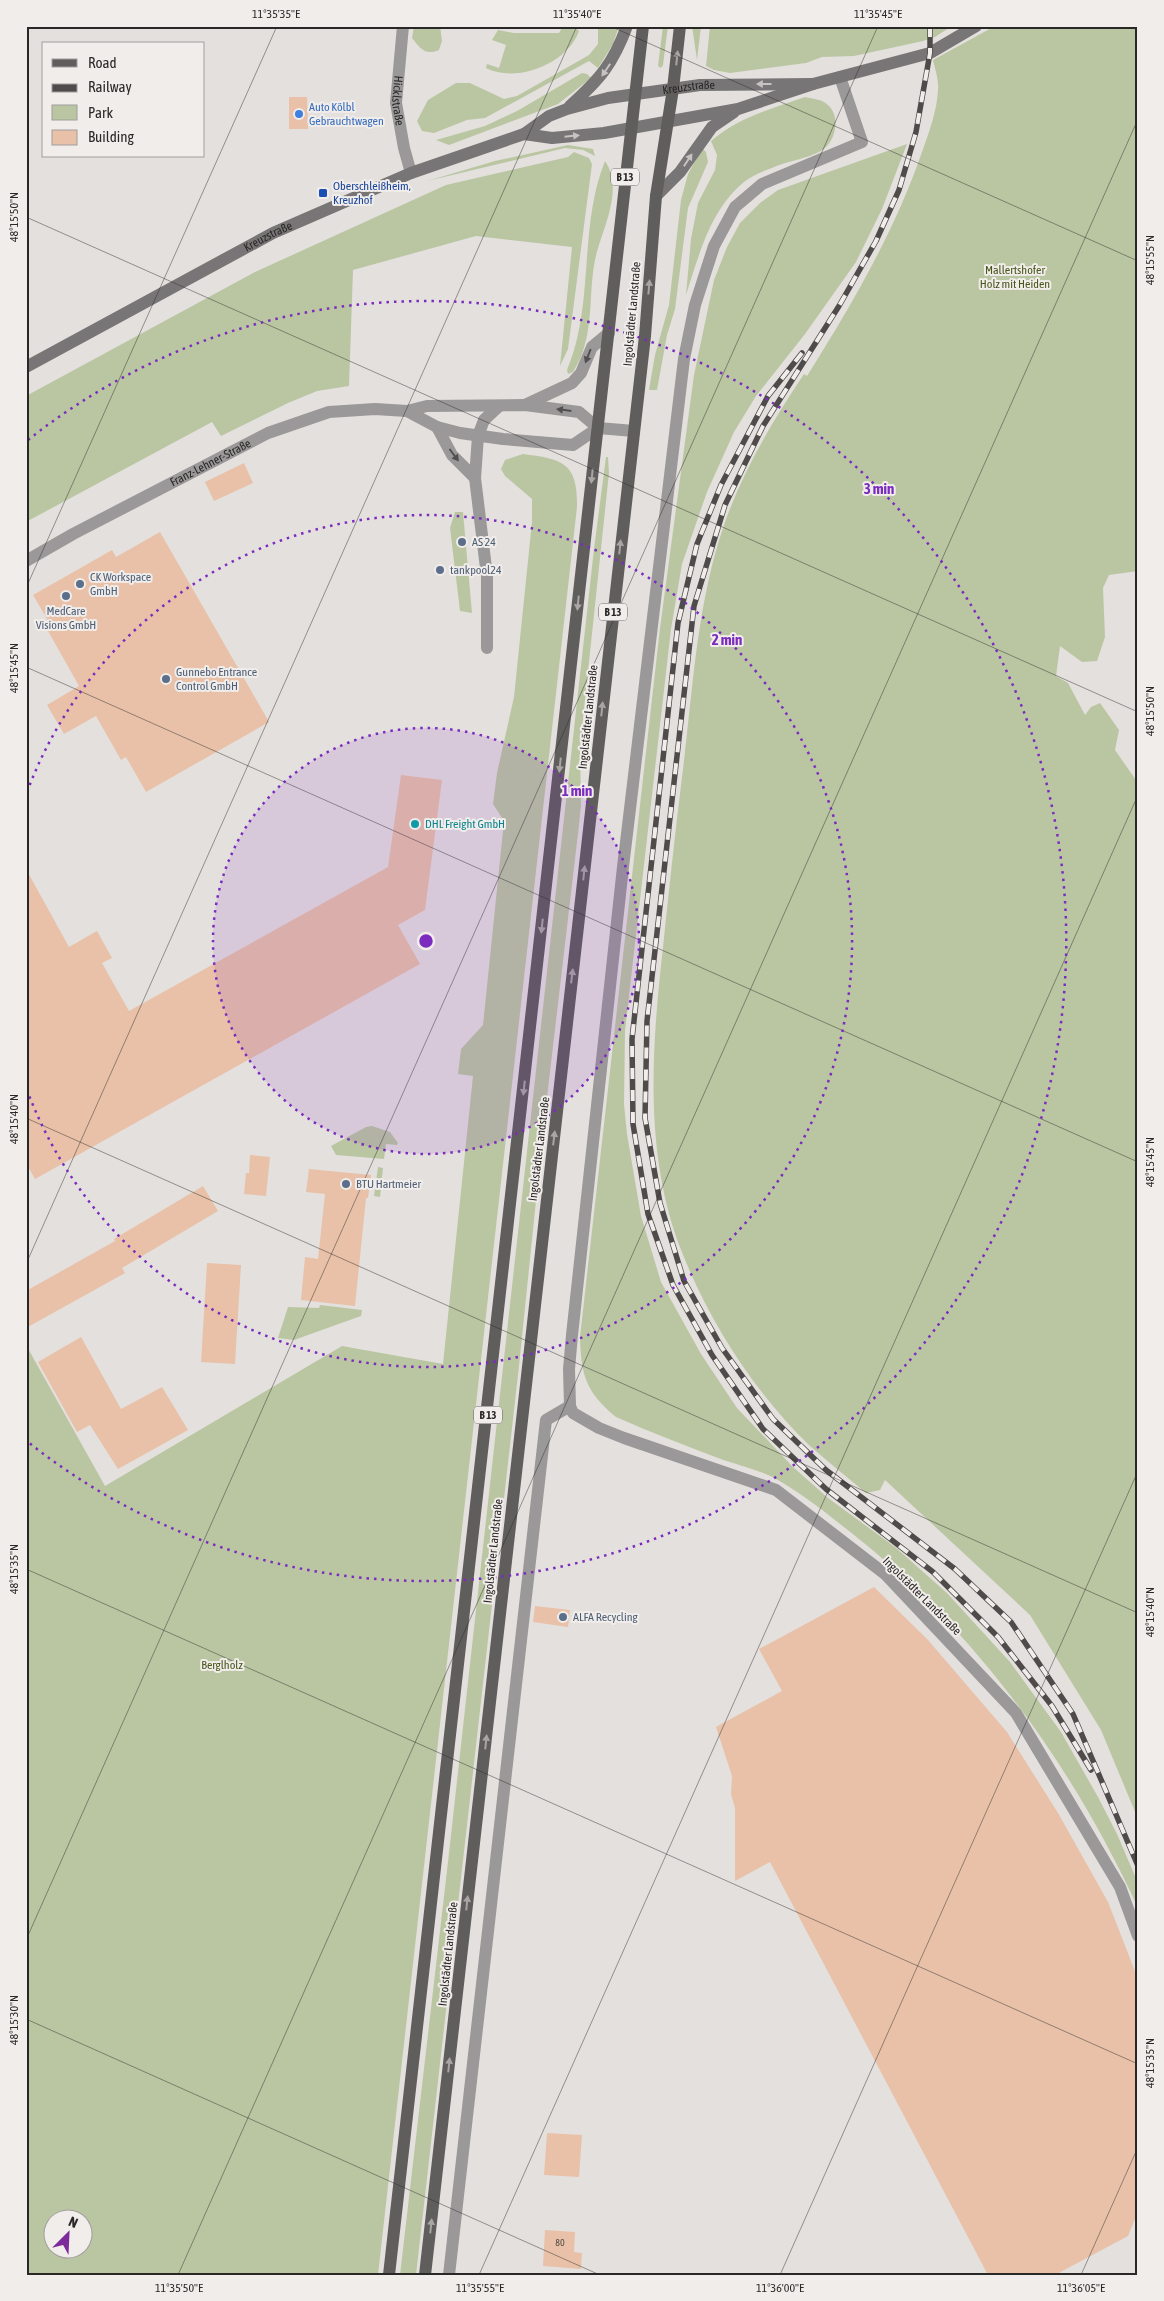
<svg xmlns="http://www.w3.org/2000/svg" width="1164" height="2301" viewBox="0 0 1164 2301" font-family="'Asap Condensed',sans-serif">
<rect width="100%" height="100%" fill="#e4e0de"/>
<!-- green -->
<g fill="#bac6a2" fill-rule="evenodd">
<path d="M414,26H440L442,41L439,50C425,56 420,48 412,38Z"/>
<path d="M563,26H574L579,31C568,63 517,84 486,68L487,64L499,68L506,45L492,40L498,30L514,33H559Z"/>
<path d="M598,26H619L613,44L598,68L589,61L485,118L467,120L434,133L422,131L417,121L428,100L456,83H470L504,99L517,96L589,55L598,44Z"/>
<path d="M663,26H668L663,65L661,68L658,66Z"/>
<path d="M692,26H701L697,60Z"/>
<path d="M710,26H952L935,37L923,41L854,56L822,57L806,63L730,73L714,70L706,66Z"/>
<path d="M995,26H1138V571L1109,575L1103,588L1105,637L1097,661L1082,662L1060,646L1056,676L1068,683L1085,715L1091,707L1100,703L1119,730L1115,750L1138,783V1819L1101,1730L1030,1615L885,1480L880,1490L866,1493C847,1477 828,1462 810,1446C752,1390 706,1317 678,1242C644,1147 652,1046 663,947C669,890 675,833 682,777C693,692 696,606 724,525C743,470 772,422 804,374L807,376C852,304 894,233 922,152C929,132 937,111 938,90C939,80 935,69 933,60Z"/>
<path d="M582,73L587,74L591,78L558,104L449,145L436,140L485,126L517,111Z"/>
<path d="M805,97C813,99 823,99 829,106C840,117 836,138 825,148C813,158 786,161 772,168C763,171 752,176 744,182C710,210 699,255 686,295L691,239L698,203L715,170L717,155L711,141C739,117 771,109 805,97Z"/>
<path d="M907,144L882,209L856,262L805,334L756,396L734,432L707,492L682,564L671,629L625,1031L624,1104L627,1134L641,1216L661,1282L701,1354L737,1408L792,1466L828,1498L895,1547L947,1593L1010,1662L1061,1732L1098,1797L1117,1834L1138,1883V1908C1072,1764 974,1629 849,1531C826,1513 804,1495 778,1480C761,1470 737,1465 718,1458C684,1445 650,1432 616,1417C586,1392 581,1376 580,1337L660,628L694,375L714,280L727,247L740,223L760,203L778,190Z"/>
<path d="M568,145L593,149L595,156L583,150L565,148L427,181L495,161Z"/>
<path d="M702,148L706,152L708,162L688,208L675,309L667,335L657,390H649L655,355L669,305L681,200L688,174Z"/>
<path d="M574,152L589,158L592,164L568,349L560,366L572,247L476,236L353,270L349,386L317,391L288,403L221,436L212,422L26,522V396L255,272L446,185L568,157Z"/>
<path d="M605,161C625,190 601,231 595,260C589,290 593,322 583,351C581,358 577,365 573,372L568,374L567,370C595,304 578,228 605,161Z"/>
<path d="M523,454C562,459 578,462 577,507L378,2275H26V1345L105,1486L342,1346L443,1364L473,1076L458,1074L461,1049L483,1025L504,821L493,804L497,773L514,697L532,522V499L505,476L501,469L505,460ZM52,2218H82V2248H52Z"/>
<path d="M606,457H608L609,473L580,747L581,805L579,825L544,1123L519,1366L430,2152L416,2275H400L448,1862L594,549Z"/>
<path d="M455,512H463L472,613L460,611L450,528Z"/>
<path d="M372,1126L390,1132L398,1143L397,1145L386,1144L384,1159L336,1155L331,1146L366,1127Z"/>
<path d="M378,1167L383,1168L380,1197L374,1196Z"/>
<path d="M320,1305L362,1310L361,1316L294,1340L278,1338L288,1307L319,1308Z"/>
</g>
<!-- building -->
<g fill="#e8c1a8">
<path d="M289,97H307L308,129H289Z"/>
<path d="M244,463L253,483L214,501L205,482Z"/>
<path d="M160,532L269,722L146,792L126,757L121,760L96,716L64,734L47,705L79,686L48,631L53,629L33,595L112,550L116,557Z"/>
<path d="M401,775L442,780L425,910L398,925L420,964L35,1179L26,1163V869L69,947L97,931L112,958L102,963L129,1011L388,867Z"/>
<path d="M250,1155L270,1157L266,1196L244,1194L246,1173H249Z"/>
<path d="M309,1169L371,1175L368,1198H366L355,1306L301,1300L305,1257L318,1259L325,1194L306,1192Z"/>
<path d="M203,1186L218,1211L122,1268L125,1273L26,1328V1291L115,1241L114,1239Z"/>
<path d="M207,1263L241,1265L235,1364L201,1362Z"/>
<path d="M81,1337L121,1409L162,1387L188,1430L118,1469L90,1425L77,1432L38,1362Z"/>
<path d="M874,1587L928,1640L1007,1732L1058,1813L1108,1902L1138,1979V2212L1128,2236L1055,2275H988L770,1862L735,1881V1808L731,1794L732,1776L716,1727L782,1691L759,1649Z"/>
<path d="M535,1606L570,1610L568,1627L533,1622Z"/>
<path d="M547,2133L582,2135L579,2177L544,2175Z"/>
<path d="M545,2230L575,2232L574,2252L582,2253L581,2269L543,2266Z"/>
</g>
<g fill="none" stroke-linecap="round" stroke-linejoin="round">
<!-- minor -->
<g stroke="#9a9898" stroke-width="12">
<path id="s1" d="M403,26L396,103L404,148L411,173"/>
<path d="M840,77L862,142L762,184L735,207L714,246L695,305L684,359L623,867L572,1335L569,1369L570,1406L573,1413L599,1428L624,1438L776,1490L885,1574L1016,1713L1120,1887L1138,1936"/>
<path d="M525,405L572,383L581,373L592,347L609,333"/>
<path d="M407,411L437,427L460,433L503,439L573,445L598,428"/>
<path d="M437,427L452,455L475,478"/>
<path id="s2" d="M26,561L73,534L268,433L329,412L375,409L407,411L427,406L525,405L579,412L598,428L634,431"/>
<path d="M487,648V576L475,478L478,436L484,420L499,406"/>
<path d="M449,2275L546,1420L570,1406"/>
</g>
<!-- secondary -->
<g stroke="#787576" stroke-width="12">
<path d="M570,106C600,79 613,64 627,26"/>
<path d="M524,134L552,138L604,133L738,109L813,84L930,53L976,26"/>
<path d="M656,196L680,172L712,127L734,112"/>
<path id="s3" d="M26,367L273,233L411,173L524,134L549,116L567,109L608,98L700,85L813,84"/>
</g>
<!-- primary -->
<g stroke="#605d5d" stroke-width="12">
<path d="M389,2275L643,26"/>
<path d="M425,2275L645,336L656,196L673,89L680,26"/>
</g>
<defs>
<g id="rail">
<path d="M930,26V53L916,132L899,190L876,241L839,306L763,426L725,505L694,606L647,1021L645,1118L660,1203L684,1281L722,1348L773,1419L826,1470L955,1569L1011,1622L1073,1714L1138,1866"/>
<path d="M802,353L768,396L721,485L697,544L678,623L632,1039L633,1124L648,1214L673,1285L712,1355L763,1429L826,1489L933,1572L998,1637L1052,1706L1091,1770"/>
</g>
</defs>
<!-- rail casing -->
<use href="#rail" stroke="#4e4b4a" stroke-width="5.5"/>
<!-- rail -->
<use href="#rail" stroke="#f1edeb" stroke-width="4" stroke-dasharray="11" stroke-linecap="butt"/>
</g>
<!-- one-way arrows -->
<defs><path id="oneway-solid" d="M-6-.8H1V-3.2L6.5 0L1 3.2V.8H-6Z" transform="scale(1.25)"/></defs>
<g fill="#a8a5a4">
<use href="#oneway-solid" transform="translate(677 58) rotate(-84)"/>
<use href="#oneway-solid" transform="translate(649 287) rotate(-85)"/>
<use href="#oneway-solid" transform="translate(592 476) rotate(96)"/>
<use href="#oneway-solid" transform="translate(620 547) rotate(-84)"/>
<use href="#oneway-solid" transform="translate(578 603) rotate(96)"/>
<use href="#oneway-solid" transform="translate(602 709) rotate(-84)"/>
<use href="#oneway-solid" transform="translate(560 765) rotate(96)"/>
<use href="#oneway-solid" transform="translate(584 873) rotate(-84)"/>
<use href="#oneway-solid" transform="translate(542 926) rotate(96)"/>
<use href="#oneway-solid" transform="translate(572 976) rotate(-83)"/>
<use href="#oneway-solid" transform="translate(524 1088) rotate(96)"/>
<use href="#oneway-solid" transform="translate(554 1138) rotate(-83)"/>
<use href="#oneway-solid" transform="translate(486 1742) rotate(-84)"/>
<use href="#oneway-solid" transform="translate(467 1903) rotate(-84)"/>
<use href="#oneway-solid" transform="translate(449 2065) rotate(-84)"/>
<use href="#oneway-solid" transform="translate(431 2226) rotate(-84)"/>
</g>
<g fill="#c7c3c2">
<use href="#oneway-solid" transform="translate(606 70) rotate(124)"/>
<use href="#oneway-solid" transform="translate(764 84) rotate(180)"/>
<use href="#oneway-solid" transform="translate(572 136) rotate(-6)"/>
<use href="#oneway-solid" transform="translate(688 160) rotate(-57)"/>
</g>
<g fill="#514f4f">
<use href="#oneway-solid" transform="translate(588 356) rotate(111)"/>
<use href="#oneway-solid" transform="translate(564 410) rotate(-173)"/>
<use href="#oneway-solid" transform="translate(454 455) rotate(53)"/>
</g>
<!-- ticks -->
<path fill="none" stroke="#2a2827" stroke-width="1" stroke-opacity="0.45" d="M610,26L1138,261M26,217L1138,712M26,588L277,26M26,667L1138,1162M26,1118L1138,1613M26,1264L577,26M26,1569L1138,2064M26,1940L878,26M26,2019L600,2275M178,2275L1138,119M479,2275L1138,795M780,2275L1138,1471M1081,2275L1138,2147"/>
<!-- distance rings -->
<circle cx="426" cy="941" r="213" fill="#7b2cbf" fill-opacity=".12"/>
<g fill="none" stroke="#7b2cbf" stroke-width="2.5" stroke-dasharray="2.5 5">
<circle cx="426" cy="941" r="213"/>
<path d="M27 792A426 426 0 1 1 27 1090"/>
<path d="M28 440A640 640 0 1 1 28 1442"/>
</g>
<!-- markers -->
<circle fill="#3f7fe0" stroke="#f1edeb" stroke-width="2" cx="299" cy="114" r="5"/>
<rect fill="#1a4fb4" stroke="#f1edeb" stroke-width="2" x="318" y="188" width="10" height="10" rx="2.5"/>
<g fill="#5c6f8a" stroke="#f1edeb" stroke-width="2">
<circle cx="462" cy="542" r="5"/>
<circle cx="440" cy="570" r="5"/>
<circle cx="80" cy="584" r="5"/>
<circle cx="66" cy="596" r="5"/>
<circle cx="166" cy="679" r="5"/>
<circle cx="346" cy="1184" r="5"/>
<circle cx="563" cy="1617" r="5"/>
</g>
<circle fill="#0f9aa8" stroke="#f1edeb" stroke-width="2" cx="415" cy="824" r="5"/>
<g text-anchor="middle" stroke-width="4" stroke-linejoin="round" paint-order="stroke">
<!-- number labels -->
<g font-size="10" fill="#5a4e47">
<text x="560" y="2246">80</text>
</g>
<!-- shield labels -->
<g fill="#f1edeb" stroke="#666362" stroke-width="1">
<rect x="611" y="168.5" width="28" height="17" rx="4"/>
<rect x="599" y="603.5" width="28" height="17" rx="4"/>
<rect x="474" y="1406.5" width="28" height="17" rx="4"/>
</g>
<g font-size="11" font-weight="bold" fill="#2a2827">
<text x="625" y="181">B 13</text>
<text x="613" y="616">B 13</text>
<text x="488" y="1419">B 13</text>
</g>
<!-- street labels -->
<g font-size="12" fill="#2a2827" stroke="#f1edeb">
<text dy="4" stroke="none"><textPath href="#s3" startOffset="725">Kreuzstraße</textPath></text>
<text dy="4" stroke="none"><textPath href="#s1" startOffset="75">Hicklstraße</textPath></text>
<text dy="4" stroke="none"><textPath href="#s3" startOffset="275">Kreuzstraße</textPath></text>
<text transform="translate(632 314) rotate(-85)" y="4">Ingolstädter Landstraße</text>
<text dy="4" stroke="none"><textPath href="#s2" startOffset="209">Franz-Lehner-Straße</textPath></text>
<text transform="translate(588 717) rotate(-84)" y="4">Ingolstädter Landstraße</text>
<text transform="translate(539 1149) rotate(-83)" y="4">Ingolstädter Landstraße</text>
<text transform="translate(493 1551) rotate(-84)" y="4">Ingolstädter Landstraße</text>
<text transform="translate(922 1596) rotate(45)" y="4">Ingolstädter Landstraße</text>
<text transform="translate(448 1954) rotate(-84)" y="4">Ingolstädter Landstraße</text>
</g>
<!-- shop labels -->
<g font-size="12" fill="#366cbe" stroke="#f1edeb" text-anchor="start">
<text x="309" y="111">Auto Kölbl<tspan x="309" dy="14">Gebrauchtwagen</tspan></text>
</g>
<!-- transit labels -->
<g font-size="12" fill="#164399" stroke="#f1edeb" text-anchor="start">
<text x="333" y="190">Oberschleißheim,<tspan x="333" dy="14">Kreuzhof</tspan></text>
</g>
<!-- park labels -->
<g font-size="12" fill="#475619" stroke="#f1edeb">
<text x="1015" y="274">Mallertshofer<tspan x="1015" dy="14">Holz mit Heiden</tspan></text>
<text x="222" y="1669">Berglholz</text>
</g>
<!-- service labels -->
<g font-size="12" fill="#4e5e75" stroke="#f1edeb" text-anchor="start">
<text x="472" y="546">AS 24</text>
<text x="450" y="574">tankpool24</text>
<text x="90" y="581">CK Workspace<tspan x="90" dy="14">GmbH</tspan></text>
<text x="66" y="615" text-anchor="middle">MedCare<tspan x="66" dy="14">Visions GmbH</tspan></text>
<text x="176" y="676">Gunnebo Entrance<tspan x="176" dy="14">Control GmbH</tspan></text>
<text x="356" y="1188">BTU Hartmeier</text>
<text x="573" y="1621">ALFA Recycling</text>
</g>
<!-- culture labels -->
<g font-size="12" fill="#0d838f" stroke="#f1edeb" text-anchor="start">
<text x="425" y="828">DHL Freight GmbH</text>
</g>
</g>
<circle cx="426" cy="941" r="8" fill="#7b2cbf" stroke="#f1edeb" stroke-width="2.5"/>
<g font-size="15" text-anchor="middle" font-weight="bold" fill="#7b2cbf" stroke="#f1edeb" stroke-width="4" stroke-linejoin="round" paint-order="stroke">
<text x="879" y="494">3 min</text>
<text x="727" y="645">2 min</text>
<text x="577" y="796">1 min</text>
</g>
<!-- border -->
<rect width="1164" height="2301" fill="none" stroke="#f1edeb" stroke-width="55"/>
<!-- legend -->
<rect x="42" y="42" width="162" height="115" fill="#f1edeb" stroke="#a19e9d"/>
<rect x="52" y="59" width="25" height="8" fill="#605d5d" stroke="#a19e9d"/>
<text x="88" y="68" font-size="15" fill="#2a2827">Road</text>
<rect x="52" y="84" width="25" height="8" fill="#4e4b4a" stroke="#a19e9d"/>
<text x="88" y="92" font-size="15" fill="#2a2827">Railway</text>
<rect x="52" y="105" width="25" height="15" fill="#bac6a2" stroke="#a19e9d"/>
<text x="88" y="118" font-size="15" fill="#2a2827">Park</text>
<rect x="52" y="130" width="25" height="15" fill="#e8c1a8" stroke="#a19e9d"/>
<text x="88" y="142" font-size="15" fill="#2a2827">Building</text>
<!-- north arrow -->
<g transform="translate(68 2234) rotate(24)"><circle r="24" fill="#f1edeb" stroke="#a19e9d"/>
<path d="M0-4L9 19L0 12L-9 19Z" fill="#7d2b9b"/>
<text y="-8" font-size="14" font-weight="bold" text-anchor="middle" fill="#2a2827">N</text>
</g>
<rect x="28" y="28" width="1108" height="2246" fill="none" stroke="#2a2827" stroke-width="2"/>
<g font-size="12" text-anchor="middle" fill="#2a2827">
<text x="276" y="18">11°35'35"E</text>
<text x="577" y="18">11°35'40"E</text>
<text x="878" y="18">11°35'45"E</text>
<text transform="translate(14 217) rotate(-90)" y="4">48°15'50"N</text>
<text transform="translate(1150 260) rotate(-90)" y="4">48°15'55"N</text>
<text transform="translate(14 668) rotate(-90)" y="4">48°15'45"N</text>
<text transform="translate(1150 711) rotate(-90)" y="4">48°15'50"N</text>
<text transform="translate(14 1119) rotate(-90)" y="4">48°15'40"N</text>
<text transform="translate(1150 1162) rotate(-90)" y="4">48°15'45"N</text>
<text transform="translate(14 1569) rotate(-90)" y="4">48°15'35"N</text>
<text transform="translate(1150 1612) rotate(-90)" y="4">48°15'40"N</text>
<text transform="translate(14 2020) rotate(-90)" y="4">48°15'30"N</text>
<text transform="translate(1150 2063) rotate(-90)" y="4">48°15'35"N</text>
<text x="179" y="2292">11°35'50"E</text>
<text x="480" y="2292">11°35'55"E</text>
<text x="780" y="2292">11°36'00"E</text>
<text x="1081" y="2292">11°36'05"E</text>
</g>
</svg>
